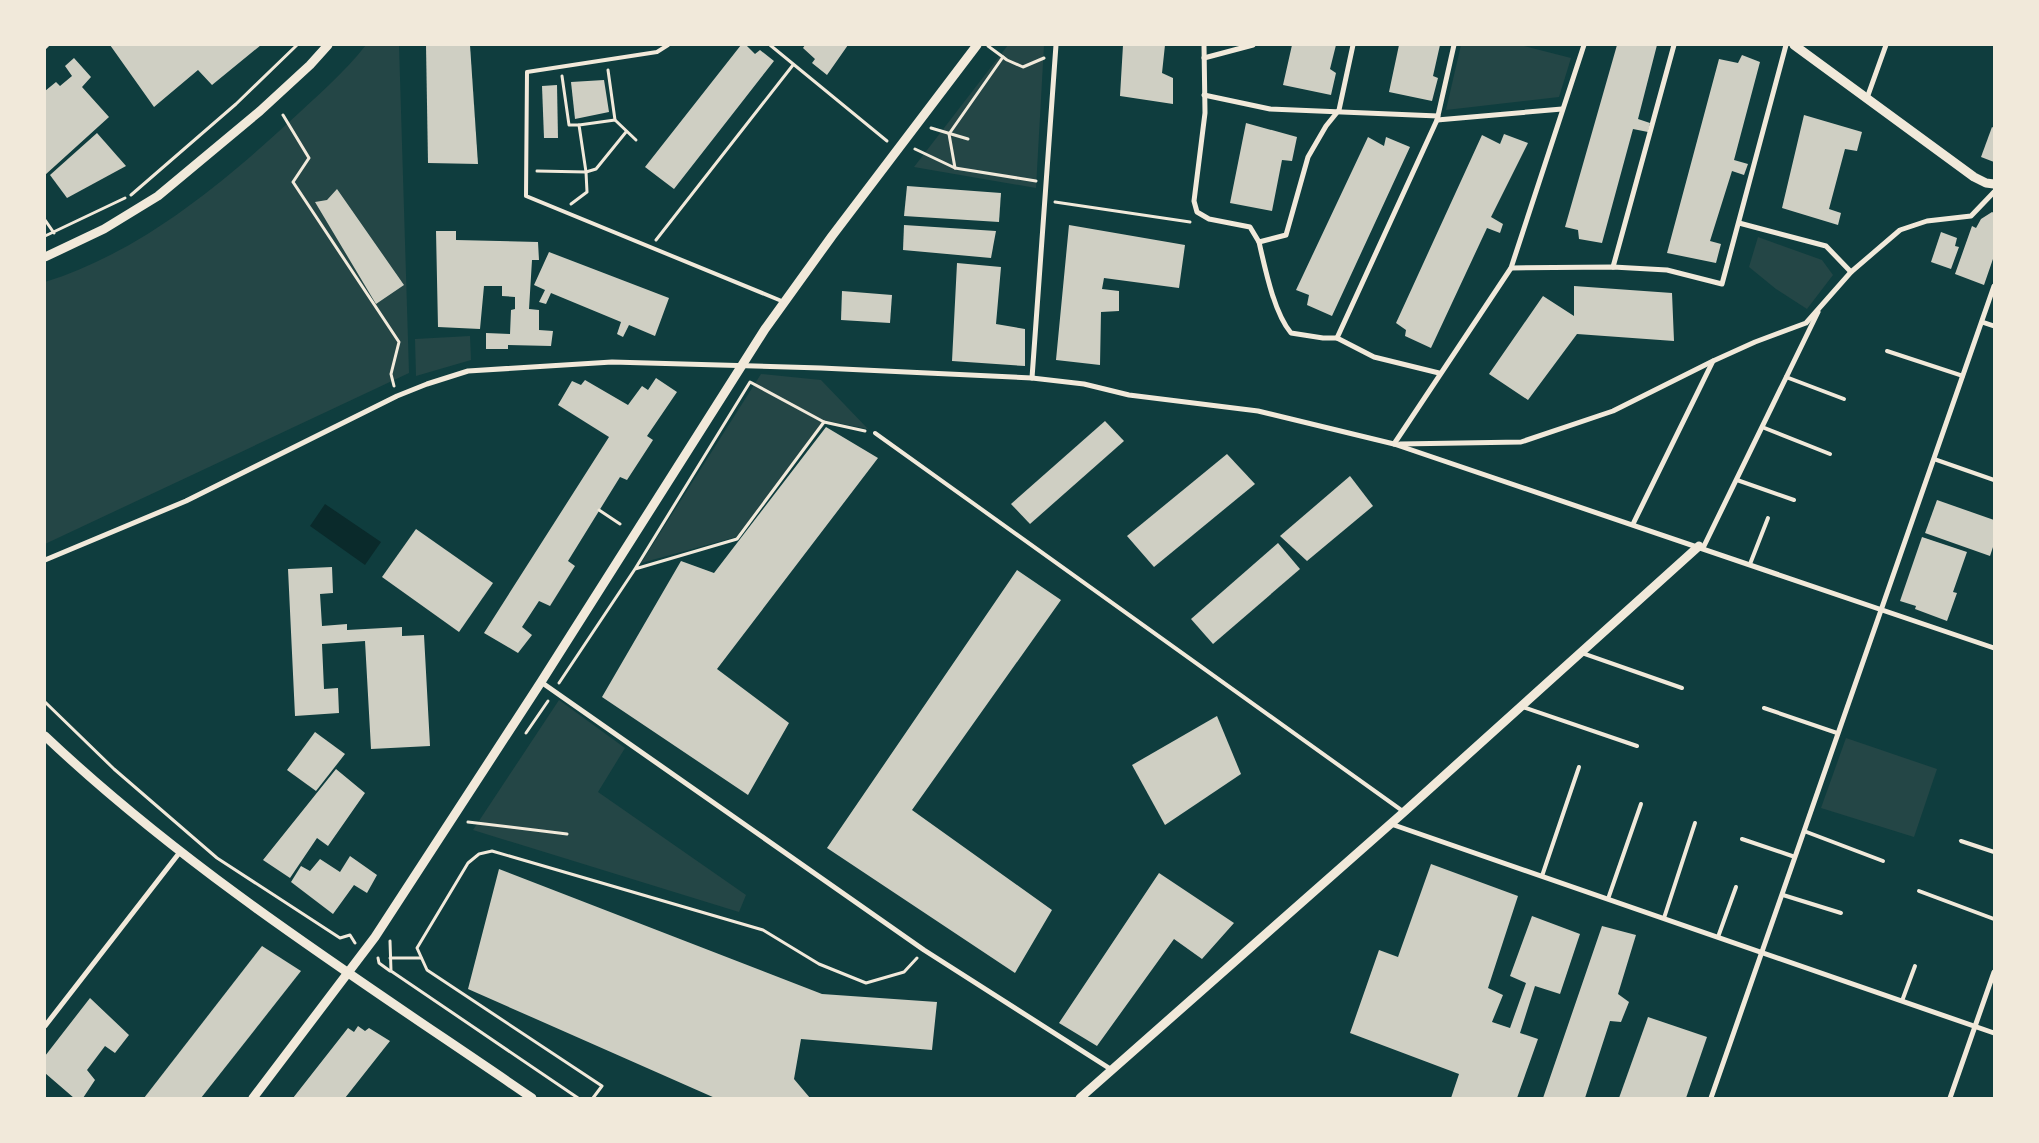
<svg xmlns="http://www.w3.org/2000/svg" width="2039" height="1143" viewBox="0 0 2039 1143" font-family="'DM Sans',sans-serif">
<rect width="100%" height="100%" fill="#0f3d3e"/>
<!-- green -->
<g fill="#244646">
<path d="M366,45H399L409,373L45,544V282C138,253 217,188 288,123C315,98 343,74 366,45Z"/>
<path d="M1008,45H1044L1036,188L914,167Z"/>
<path d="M1461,45H1520L1571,58L1559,97L1446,110Z"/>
<path d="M1758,237L1822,260L1833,275L1807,309L1776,289L1749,267Z"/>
<path d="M470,336L471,360L416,376L415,339Z"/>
<path d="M761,374L821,380L868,429L828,421L736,537L641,563Z"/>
<path d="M559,700L625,748L598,792L746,895L739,912L473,830Z"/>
<path d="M1846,738L1937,769L1914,837L1821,808Z"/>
</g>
<!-- water -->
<path fill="#0a2a2b" d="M325,504L381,542L365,565L310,526Z"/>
<!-- building -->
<g fill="#cfcfc3">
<path d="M110,45H261L212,85L198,70L154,107Z"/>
<path d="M426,45H470L478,164L428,163Z"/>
<path d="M741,45H746L755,54L760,50L774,61L674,189L645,167Z"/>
<path d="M805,45H848L827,75L812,63L815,59L803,48Z"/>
<path d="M1123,45H1165L1162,73L1173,78V104L1120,96Z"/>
<path d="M1292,45H1336L1330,69L1336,73L1331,95L1283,85Z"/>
<path d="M1399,45H1440L1433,76L1438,78L1432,101L1389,92Z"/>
<path d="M1617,45H1657L1638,119L1650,123L1648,132L1633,129L1602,243L1579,239L1578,230L1565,227Z"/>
<path d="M1742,55L1760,62L1734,160L1748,164L1744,175L1732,171L1710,241L1721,244L1716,263L1667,253L1719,59L1738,63Z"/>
<path d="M74,58L91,77L82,87L109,117L45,175V91L56,82L60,86L72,76L65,66Z"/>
<path d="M604,80L609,112L575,119L571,82Z"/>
<path d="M557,85L558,138H544L542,86Z"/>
<path d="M1804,115L1862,132L1857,151L1845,149L1829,209L1841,213L1838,225L1782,208Z"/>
<path d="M1246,123L1297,137L1292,161L1282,160L1272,211L1230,203Z"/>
<path d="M1992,127L1994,128V162L1981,157Z"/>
<path d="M97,133L126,166L67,198L50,175Z"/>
<path d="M1504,134L1528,143L1491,217L1503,224L1500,233L1487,228L1431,348L1405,336L1406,330L1396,323L1482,135L1500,144Z"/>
<path d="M1368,137L1384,146L1386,137L1410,147L1332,316L1307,305L1309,295L1296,290Z"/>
<path d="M907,186L1001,193L999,222L904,216Z"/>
<path d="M337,189L404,285L376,304L315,202L327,200Z"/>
<path d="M1992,212L1994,213V256L1984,285L1955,274L1972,226L1976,228L1981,219Z"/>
<path d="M904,225L996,231L991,258L903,250Z"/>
<path d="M1069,225L1185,245L1179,288L1104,278L1102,289L1119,291V311L1101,312L1100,365L1056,360Z"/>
<path d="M436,231H456V240L538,242L539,260H532L529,309L539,310V330L553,331L551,346L508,345V349H486V333L510,334L511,310L515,309V297L502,296V286H484L480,329L438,327Z"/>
<path d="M1941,232L1957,238L1955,246L1959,247L1951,269L1931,262Z"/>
<path d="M549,252L669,298L655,336L629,325L623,337L617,334L621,322L551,293L546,304L539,302L545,290L534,285Z"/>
<path d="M957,263L1001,267L996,324L1025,329V366L952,361Z"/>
<path d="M1574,286L1672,293L1674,341L1577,334L1528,400L1489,374L1543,296L1574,316Z"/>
<path d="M842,291L892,295L890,323L841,320Z"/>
<path d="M656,378L677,392L647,436L653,440L627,480L620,477L568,561L575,566L550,606L539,601L522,627L532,635L518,653L484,633L609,437L558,405L572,381L581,385L585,380L628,405L642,386L648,390Z"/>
<path d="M1105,421L1124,441L1030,524L1011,504Z"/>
<path d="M826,427L878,458L717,669L789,723L748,795L602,697L681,561L714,573Z"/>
<path d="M1227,454L1255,484L1154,567L1127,536Z"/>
<path d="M1350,476L1373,506L1307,561L1280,536Z"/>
<path d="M1937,500L1994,520V544L1990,556L1925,533Z"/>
<path d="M416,529L493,583L459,632L382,577Z"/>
<path d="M1922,537L1967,552L1953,592L1957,593L1947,621L1915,609L1916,606L1900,601Z"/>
<path d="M1278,543L1300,569L1213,644L1191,619Z"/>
<path d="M332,567L333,593L320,594L322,626L347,624V630L402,627V636L424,635L430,746L371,749L365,641L322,644L324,689L338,688L339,713L295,716L288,569Z"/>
<path d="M1017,570L1061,600L912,810L1052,910L1015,973L827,848Z"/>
<path d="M1217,716L1241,774L1165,825L1132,765Z"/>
<path d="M315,732L345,754L316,791L287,770Z"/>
<path d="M336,769L365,793L328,846L317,838L290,878L263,860Z"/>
<path d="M350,856L377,875L367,893L354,885L333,914L291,882L301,866L310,871L320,859L340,872Z"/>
<path d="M1431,864L1518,896L1488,988L1503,995L1492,1022L1510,1028L1526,983L1510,976L1532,916L1580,934L1560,994L1535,986L1520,1033L1538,1039L1517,1098H1451L1459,1074L1350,1033L1379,950L1398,957Z"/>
<path d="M499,869L822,994L937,1002L932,1050L801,1039L794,1079L810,1098H715L468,989Z"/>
<path d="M1159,873L1234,923L1202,959L1174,939L1097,1046L1059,1023Z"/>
<path d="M1602,926L1636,935L1618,994L1629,1002L1621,1022L1610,1021L1585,1098H1543Z"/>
<path d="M262,946L301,971L201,1098H144Z"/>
<path d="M90,998L129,1035L115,1053L105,1046L87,1070L95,1080L83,1098H74L45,1073V1056Z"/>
<path d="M1648,1017L1707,1037L1686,1098H1619Z"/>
<path d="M358,1026L365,1031L369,1028L390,1041L345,1098H293L348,1028L354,1032Z"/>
</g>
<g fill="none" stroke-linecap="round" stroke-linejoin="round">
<!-- path -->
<g stroke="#f1e9da" stroke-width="3">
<path d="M770,45L887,141"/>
<path d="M988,46L1007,60L1023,67L1044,58"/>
<path d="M45,48L48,45"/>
<path d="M562,76L569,125H579"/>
<path d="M283,115L309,158L293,182L399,342L391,374L394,386"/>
<path d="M615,120L636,140"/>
<path d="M931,128L968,139"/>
<path d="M915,149L955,168L1036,181"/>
<path d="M955,168L949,134L1003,57"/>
<path d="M537,171L586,172L596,169L626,132"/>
<path d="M131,195L236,104L297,45"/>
<path d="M1055,202L1190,222"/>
<path d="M571,204L587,192L586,172L579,125L615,120L608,70"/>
<path d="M45,220L54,233"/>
<path d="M45,236L125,198"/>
<path d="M656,240L793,65"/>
<path d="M824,422L865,431"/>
<path d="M599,510L620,524"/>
<path d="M559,683L635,569L750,382L824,422L737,539L635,569"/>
<path d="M45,702L114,769L217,858L340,938L350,935L355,943"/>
<path d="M526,733L548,701"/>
<path d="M468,822L567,834"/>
<path d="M390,941L391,971L578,1098"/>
<path d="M378,958L379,963L390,971"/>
<path d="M390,958H421"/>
<path d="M593,1098L602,1086L427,970L417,948L468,863L479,854L492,851L763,930L819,964L866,983L904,972L917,958"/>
</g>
<!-- service -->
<g stroke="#f1e9da" stroke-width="4">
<path d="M668,45L657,52L527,72L526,196L784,302"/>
<path d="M1887,351L1963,376"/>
<path d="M1786,377L1844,399"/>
<path d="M1762,427L1830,454"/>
<path d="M875,433L1404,812"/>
<path d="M1934,459L1994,480"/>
<path d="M1737,480L1794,500"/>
<path d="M1750,564L1768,518"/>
<path d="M1582,653L1682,688"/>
<path d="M1523,707L1637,746"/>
<path d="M1764,708L1837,733"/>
<path d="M1804,831L1883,861"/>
<path d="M1742,839L1795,857"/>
<path d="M1961,841L1994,852"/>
<path d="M1542,876L1579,767"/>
<path d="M1919,891L1994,919"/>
<path d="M1783,895L1841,913"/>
<path d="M1608,899L1641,804"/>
<path d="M1664,918L1695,823"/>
<path d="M1718,937L1736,887"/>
<path d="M1902,1001L1915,966"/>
</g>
<!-- minor -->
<g stroke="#f1e9da" stroke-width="5">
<path d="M1204,45L1205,113L1194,201L1197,212L1209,219L1250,227L1259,242"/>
<path d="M1204,58L1253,45"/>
<path d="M1204,95L1270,109L1438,116"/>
<path d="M1867,98L1886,45"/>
<path d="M1437,120L1562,109"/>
<path d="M1739,223L1826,246L1851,272"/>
<path d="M1613,267L1674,45"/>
<path d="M1511,268L1613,267L1667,270L1722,284L1786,45"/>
<path d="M1982,322L1994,326"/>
<path d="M1337,338H1323L1291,333C1274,313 1265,268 1259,242L1286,235L1308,157L1326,126L1339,110L1353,45"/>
<path d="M1439,373L1374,357L1337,338L1437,120L1454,45"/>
<path d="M1032,378L1056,45"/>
<path d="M1394,444L1511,268L1584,45"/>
<path d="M1400,444L1521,442L1613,411L1713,361L1755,342L1806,323L1851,272L1900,230L1927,221L1971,216L1994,192"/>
<path d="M1633,524L1713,361"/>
<path d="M1703,548L1818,312"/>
<path d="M45,560L186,501L397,396L427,384L468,371L612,362L821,368L1032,378L1084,384L1129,395L1258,411L1394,444L1994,648"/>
<path d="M541,682L924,950L1112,1070"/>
<path d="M1391,824L1994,1033"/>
<path d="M45,1026L180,852"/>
<path d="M1711,1098L1994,286"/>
<path d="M1950,1098L1994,972"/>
</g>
<!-- tertiary -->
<g stroke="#f1e9da" stroke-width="9">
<path d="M1794,45L1974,177L1986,183L1994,184"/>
<path d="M45,257L104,229L158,196L260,111L310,65L328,45"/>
<path d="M45,736C192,875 366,984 532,1098"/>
<path d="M253,1098L375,937L541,682L765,329L832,236L977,45"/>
<path d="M1080,1098L1404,812L1699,546"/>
</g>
</g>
<!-- border -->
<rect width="2039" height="1143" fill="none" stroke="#f1e9da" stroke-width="92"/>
</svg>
